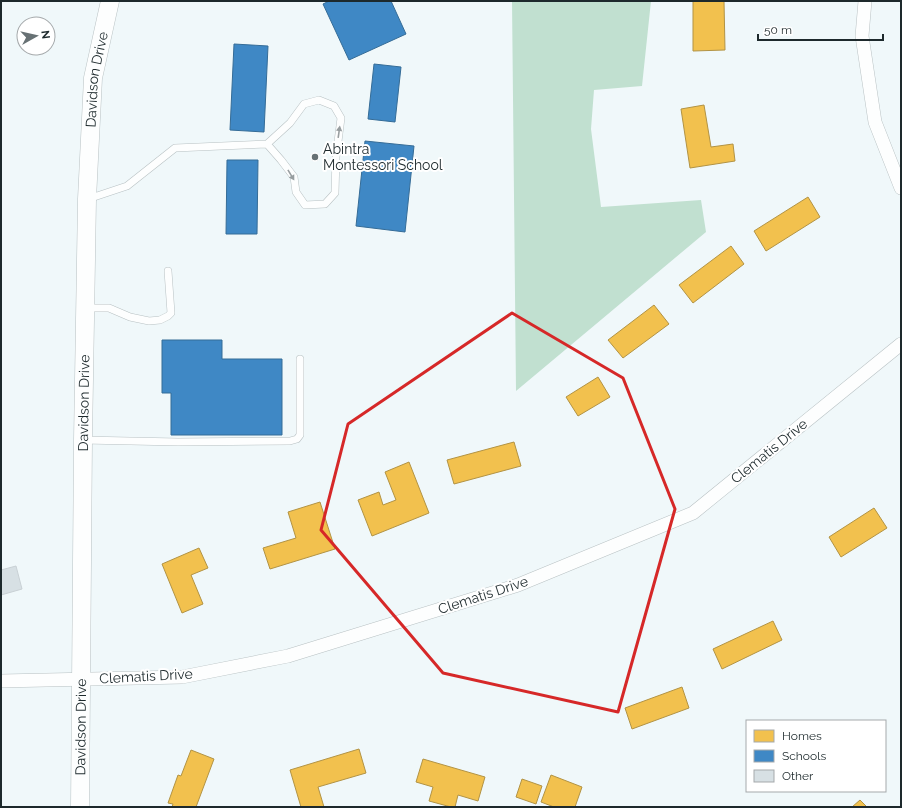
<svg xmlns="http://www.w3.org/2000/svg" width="902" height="808" viewBox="0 0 902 808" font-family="Raleway,sans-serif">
<rect width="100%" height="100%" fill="#f0f8fa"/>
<!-- forest -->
<path fill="#c1e0d0" d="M512,1H651L642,86L594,90L591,129L601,207L701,200L706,232L516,391Z"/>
<!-- homes -->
<g fill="#f2c14e" stroke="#b29344">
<path d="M693,1H724L725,50L693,51Z"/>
<path d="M704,105L711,147L733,144L735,161L690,168L681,109Z"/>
<path d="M808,197L820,217L766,251L754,231Z"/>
<path d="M731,246L744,264L693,303L679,285Z"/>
<path d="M654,305L669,324L623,358L608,340Z"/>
<path d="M598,377L610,397L578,416L566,397Z"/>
<path d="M514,442L521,466L454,484L447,460Z"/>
<path d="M409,462L429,513L372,536L358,500L379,492L383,505L396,500L385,472Z"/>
<path d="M320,502L335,549L270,569L263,548L296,538L288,512Z"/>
<path d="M874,508L887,528L841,557L829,537Z"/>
<path d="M199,548L208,568L191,575L203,604L182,613L162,564Z"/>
<path d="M773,621L782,640L722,669L713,649Z"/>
<path d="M682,687L689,708L632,729L625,708Z"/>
<path d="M359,749L366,773L318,787L324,807H301L290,770Z"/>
<path d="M191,750L214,759L196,807H172L173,804L168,803L178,775L181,776Z"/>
<path d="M423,759L485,777L478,801L458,795L455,807H451L429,801L433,787L416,782Z"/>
<path d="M551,775L582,787L575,807H554L541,802Z"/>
<path d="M522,779L542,786L536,804L516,797Z"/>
<path d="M860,800L867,807H852Z"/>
</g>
<!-- schools -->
<g fill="#3f88c5" stroke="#356c97">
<path d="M329,1H391L406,34L349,60L323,4Z"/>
<path d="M234,44L268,46L264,132L230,130Z"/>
<path d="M374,64L401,67L395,122L368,119Z"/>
<path d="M365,141L414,146L405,232L356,226Z"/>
<path d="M227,160H258L257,234H226Z"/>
<path d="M162,340H222V359H282V435H171V393H162Z"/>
</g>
<!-- building -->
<path fill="#d7e0e4" stroke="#c9d1d5" d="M16,566L22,589L1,595V570Z"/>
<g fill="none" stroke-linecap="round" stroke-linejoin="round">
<defs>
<g id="lane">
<path d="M88,199L127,186L175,148L267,144L290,123L304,104L319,100L334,106L341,118L336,157L335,193L325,204L305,205L296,192L294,177L281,160L267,144"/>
<path d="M86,308H109L130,317L149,321L160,320L168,316L171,313L168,271"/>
<path d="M83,440L178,442L290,441L297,439L300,435V359"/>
</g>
<g id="street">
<path d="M865,1L862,36L875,122L901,188"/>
<path d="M1,681L182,677L288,656L518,585L693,513L901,344"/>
</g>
<g id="secondary">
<path id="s1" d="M80,807L83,440L87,199L93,78L110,1"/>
</g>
</defs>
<!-- lane casing -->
<use href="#lane" stroke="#b8c1c3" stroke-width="8"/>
<!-- street casing -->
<use href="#street" stroke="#b8c1c3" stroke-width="14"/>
<!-- secondary casing -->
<use href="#secondary" stroke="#b8c1c3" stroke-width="19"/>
<!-- lane -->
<use href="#lane" stroke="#fdfefe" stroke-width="7"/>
<!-- street -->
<use href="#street" stroke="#fdfefe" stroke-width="13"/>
<!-- secondary -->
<use href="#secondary" stroke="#fdfefe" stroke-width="18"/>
</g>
<!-- one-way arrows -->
<defs><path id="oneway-solid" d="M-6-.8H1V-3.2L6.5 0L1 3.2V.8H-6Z"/></defs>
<g fill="#989ea0">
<use href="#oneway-solid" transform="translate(339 132) rotate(-82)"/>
<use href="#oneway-solid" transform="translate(291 175) rotate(59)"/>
</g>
<!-- marked area -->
<path fill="none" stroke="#d62828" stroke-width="3" stroke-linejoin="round" d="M512,313L623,378L675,509L618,712L443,673L321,530L348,424Z"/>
<!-- markers -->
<circle fill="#677174" stroke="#fff" stroke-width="1.5" cx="315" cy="157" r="4"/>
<g text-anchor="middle" stroke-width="4" stroke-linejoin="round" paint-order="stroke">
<!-- street labels -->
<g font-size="14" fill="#1d292c" stroke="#fff">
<text dy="5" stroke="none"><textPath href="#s1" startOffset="728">Davidson Drive</textPath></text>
<text dy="5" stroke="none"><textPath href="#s1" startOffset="404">Davidson Drive</textPath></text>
<text transform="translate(769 451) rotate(-39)" y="5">Clematis Drive</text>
<text transform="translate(483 595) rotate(-18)" y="5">Clematis Drive</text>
<text transform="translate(146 676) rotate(-3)" y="5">Clematis Drive</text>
<text dy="5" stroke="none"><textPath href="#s1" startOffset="80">Davidson Drive</textPath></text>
</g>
<!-- poi labels -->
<g font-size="14" fill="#1d292c" stroke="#fff" text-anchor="start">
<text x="323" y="154">Abintra<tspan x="323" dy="16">Montessori School</tspan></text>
</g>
</g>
<!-- border -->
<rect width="902" height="808" fill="none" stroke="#1d292c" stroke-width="4"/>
<!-- legend -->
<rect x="746" y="720" width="140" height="72" fill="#ffffff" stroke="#a5a9ab"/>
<rect x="754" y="730" width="20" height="12" fill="#f2c14e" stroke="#a5a9ab"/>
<text x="782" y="740" font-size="12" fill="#1d292c">Homes</text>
<rect x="754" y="750" width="20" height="12" fill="#3f88c5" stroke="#a5a9ab"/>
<text x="782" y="760" font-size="12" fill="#1d292c">Schools</text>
<rect x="754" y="770" width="20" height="12" fill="#d7e0e4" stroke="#a5a9ab"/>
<text x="782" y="780" font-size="12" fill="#1d292c">Other</text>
<!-- north arrow -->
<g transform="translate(36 36) rotate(82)"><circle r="19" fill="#ffffff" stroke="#a5a9ab"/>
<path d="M0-3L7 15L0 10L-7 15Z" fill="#677174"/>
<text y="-6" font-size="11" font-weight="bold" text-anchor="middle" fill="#1d292c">N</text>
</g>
<!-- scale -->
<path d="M758 34v6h125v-6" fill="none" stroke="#1d292c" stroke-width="2"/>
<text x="764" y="34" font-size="12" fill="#1d292c" stroke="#ffffff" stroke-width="3" paint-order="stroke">50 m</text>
</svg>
